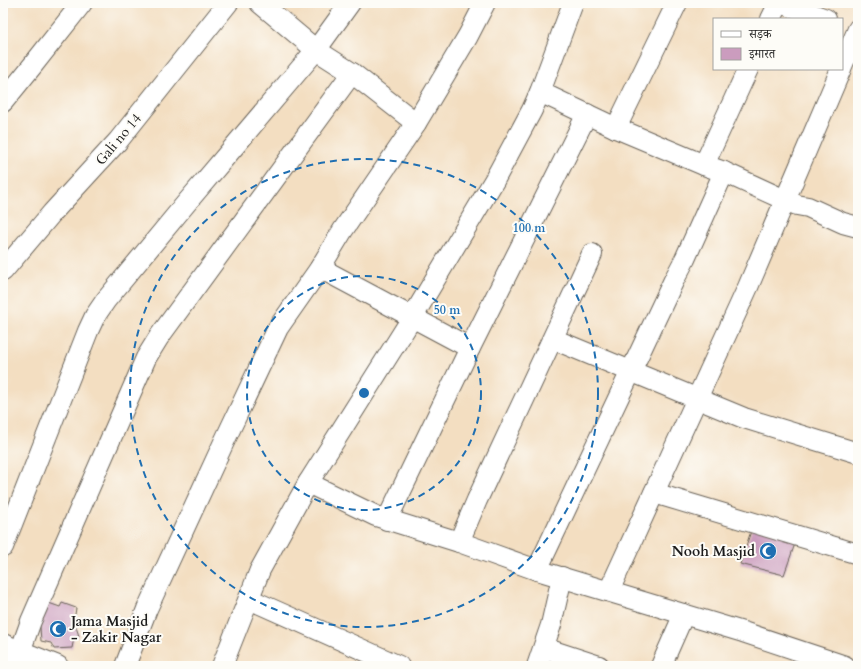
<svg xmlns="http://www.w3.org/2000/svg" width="861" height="669" viewBox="0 0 861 669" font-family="Cardo,'Noto Serif Devanagari',serif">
<rect width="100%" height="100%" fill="#fdfcf7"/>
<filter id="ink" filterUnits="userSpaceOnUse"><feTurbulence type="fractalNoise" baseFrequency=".025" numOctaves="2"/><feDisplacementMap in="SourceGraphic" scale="8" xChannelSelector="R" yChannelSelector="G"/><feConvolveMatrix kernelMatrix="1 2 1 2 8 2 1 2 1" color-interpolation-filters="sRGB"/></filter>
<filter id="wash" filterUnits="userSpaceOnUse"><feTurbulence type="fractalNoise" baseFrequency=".012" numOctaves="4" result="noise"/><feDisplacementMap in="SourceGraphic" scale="16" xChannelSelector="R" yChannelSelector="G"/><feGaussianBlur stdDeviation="0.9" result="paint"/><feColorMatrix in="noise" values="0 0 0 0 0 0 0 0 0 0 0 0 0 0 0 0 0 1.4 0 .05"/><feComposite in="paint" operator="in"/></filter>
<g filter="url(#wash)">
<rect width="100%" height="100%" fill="#f3dec1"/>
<g id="blocks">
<!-- building -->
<g fill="#cb9cbe">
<path d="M753,525L797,538L784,575L740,564Z"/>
<path d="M46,602L60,607L62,603L76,608L74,621L79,636L74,638L72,648L54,649L51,643L41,641L39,614Z"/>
</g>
</g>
</g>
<g filter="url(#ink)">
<use href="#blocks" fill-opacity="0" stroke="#676056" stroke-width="1"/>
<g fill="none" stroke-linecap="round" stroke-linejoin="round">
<defs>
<g id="minor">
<path d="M260,3L316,50L352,73L416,123"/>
<path d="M781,3L826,19"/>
<path d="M771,19L779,3"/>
<path d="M842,66L858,29"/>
<path d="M540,92L616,128L704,165L724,172L785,200L797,205L808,207L843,223L858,227"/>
<path d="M3,102L33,65L82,3"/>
<path d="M616,128L677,3"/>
<path d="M704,165L748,69"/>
<path d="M320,268L470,348"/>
<path d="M3,271L52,213L118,141L228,3"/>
<path d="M553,339L744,418L858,453"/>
<path d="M308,483L376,516L459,542L537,570L743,632L845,666"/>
<path d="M654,493L858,554"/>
<path d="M387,520L470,348L587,114"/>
<path d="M459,542L477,500L592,254"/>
<path d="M3,547L88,331L95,316L106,300L188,201L316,50L350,3"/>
<path d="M537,570L674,280L685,259L724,172"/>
<path d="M609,591L748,287L841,69"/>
<path d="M249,599L399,666"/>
<path d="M3,644L58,666"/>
<path d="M544,648L599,666"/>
<path d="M15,666L31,621L146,358L159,337L352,73"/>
<path d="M125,666L147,609L224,442L278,328L320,268L343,230L416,123L468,36L485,3"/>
<path d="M222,666L260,570L308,483L412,318L495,179L532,110L540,92L573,3"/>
<path d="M537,666L551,625L562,577"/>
<path d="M661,666L684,614"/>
</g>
</defs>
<!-- minor casing -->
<use href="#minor" stroke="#676056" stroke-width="22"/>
<!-- minor -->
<use href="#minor" stroke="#fff" stroke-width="20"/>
</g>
</g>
<!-- distance rings -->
<g fill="none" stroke="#1f6fb2" stroke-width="2" stroke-dasharray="7 5">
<circle cx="364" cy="393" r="117"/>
<circle cx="364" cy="393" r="234"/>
</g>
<!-- icons -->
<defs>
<symbol id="mosque-disc" viewBox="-11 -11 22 22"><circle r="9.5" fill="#1f6fb2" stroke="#fdfcf7"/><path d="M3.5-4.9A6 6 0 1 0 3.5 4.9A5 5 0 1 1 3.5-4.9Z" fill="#fff"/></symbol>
</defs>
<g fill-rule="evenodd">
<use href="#mosque-disc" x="758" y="541" width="20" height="20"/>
<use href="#mosque-disc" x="48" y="619" width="20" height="20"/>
</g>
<g text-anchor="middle" stroke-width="4" stroke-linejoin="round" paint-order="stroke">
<!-- street labels -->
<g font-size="14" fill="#1c1c1c" stroke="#fdfcf7">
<text transform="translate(118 139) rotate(-50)" y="5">Gali no 14</text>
</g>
<!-- poi labels -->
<g font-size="14" font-weight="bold" fill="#1c1c1c" stroke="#fdfcf7" text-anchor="end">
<text x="755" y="556">Nooh Masjid</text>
<text x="71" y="626" text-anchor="start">Jama Masjid<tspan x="71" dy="16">- Zakir Nagar</tspan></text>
</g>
</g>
<circle cx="364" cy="393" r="6" fill="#1f6fb2" stroke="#fdfcf7" stroke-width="2"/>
<g font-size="12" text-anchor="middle" font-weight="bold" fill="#1f6fb2" stroke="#fdfcf7" stroke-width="4" stroke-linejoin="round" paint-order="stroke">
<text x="529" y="232">100 m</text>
<text x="447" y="314">50 m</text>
</g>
<!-- margin -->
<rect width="861" height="669" fill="none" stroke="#fdfcf7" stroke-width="16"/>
<!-- legend -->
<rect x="713" y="18" width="130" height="52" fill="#fdfcf7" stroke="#a3a29f"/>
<rect x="721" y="31" width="20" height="6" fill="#ffffff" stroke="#a3a29f"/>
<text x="749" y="38" font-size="12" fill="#1c1c1c">सड़क</text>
<rect x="721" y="48" width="20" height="12" fill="#cb9cbe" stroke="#a3a29f"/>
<text x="749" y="58" font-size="12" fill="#1c1c1c">इमारत</text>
</svg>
